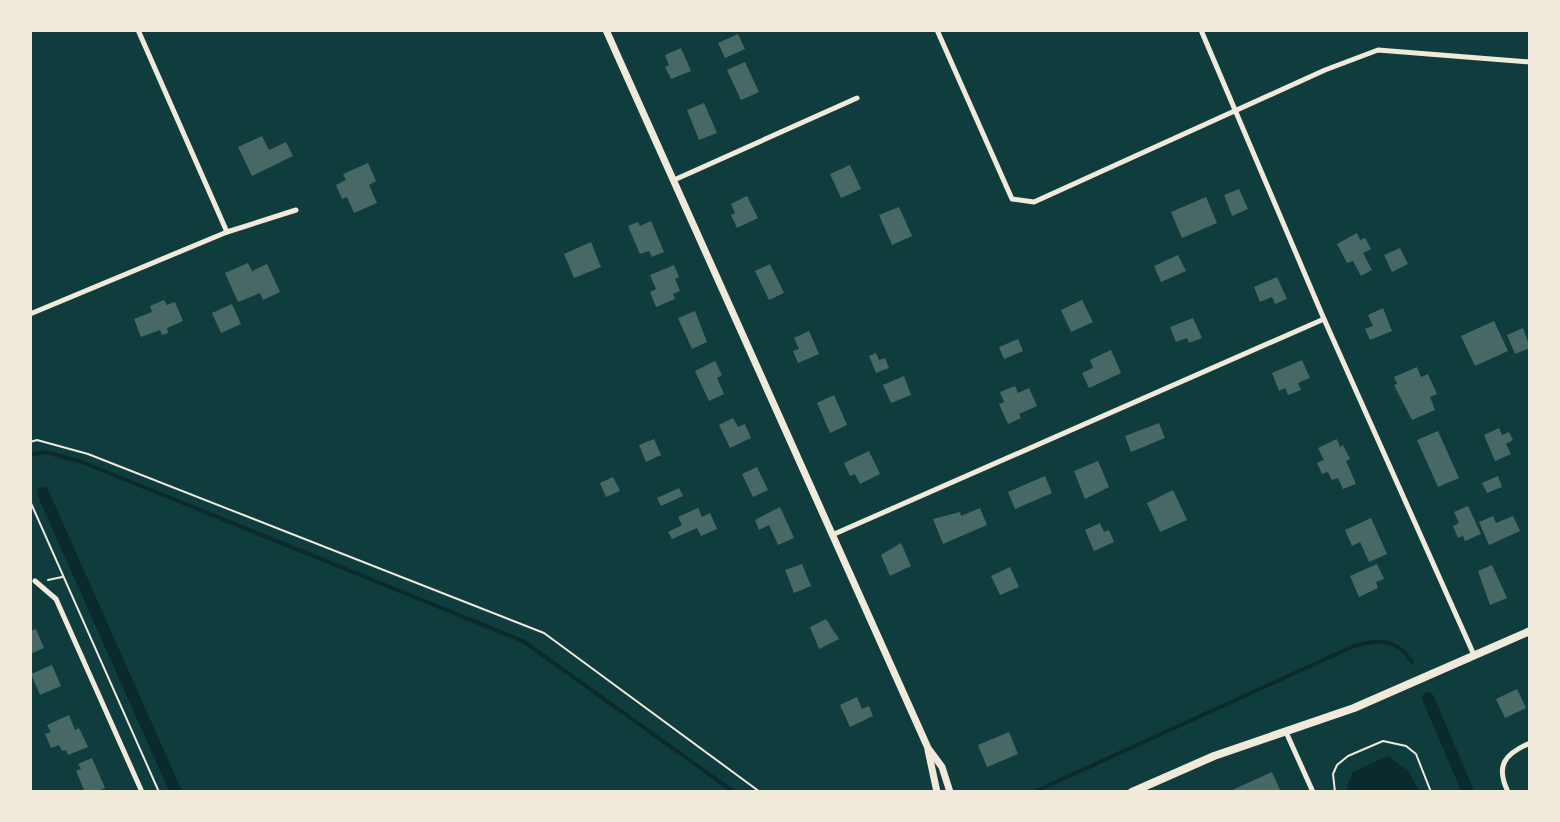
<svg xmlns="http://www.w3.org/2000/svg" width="1560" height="822" viewBox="0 0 1560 822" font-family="'Sofia Sans Condensed',sans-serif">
<rect width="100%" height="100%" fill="#0f3d3e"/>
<!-- water -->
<path fill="#0a2a2b" d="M1388,756L1409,771L1419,792H1348L1346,788L1353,772Z"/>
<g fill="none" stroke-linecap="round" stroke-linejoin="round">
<!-- stream -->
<g stroke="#0a2a2b" stroke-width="4">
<path d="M30,455L45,452L82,462L523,641L734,792"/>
<path d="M1034,792L1354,646C1379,639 1396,638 1412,662"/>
</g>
<!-- canal -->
<g stroke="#0a2a2b" stroke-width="12">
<path d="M43,493L176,792"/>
<path d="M1428,698L1468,792"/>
</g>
</g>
<!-- building -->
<g fill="#486865">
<path d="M738,34L745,49L725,58L718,43Z"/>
<path d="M681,48L691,71L671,79L665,67L669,65L665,55Z"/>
<path d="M745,62L759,92L741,100L727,70Z"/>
<path d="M704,103L717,133L699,140L687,110Z"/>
<path d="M262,136L269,150L286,142L293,156L252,176L238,147Z"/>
<path d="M368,163L376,181L369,185L377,203L354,213L347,197L342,199L336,185L346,180L343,174Z"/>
<path d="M850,165L861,189L841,198L830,174Z"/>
<path d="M1239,189L1248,209L1232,216L1224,195Z"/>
<path d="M747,196L758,218L737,228L731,215L735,213L731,204Z"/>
<path d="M1206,197L1217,223L1182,238L1171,212Z"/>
<path d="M899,207L912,236L892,245L879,215Z"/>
<path d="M651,221L664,252L652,257L649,251L640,254L628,226L638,222L640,226Z"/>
<path d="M1357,233L1360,240L1365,238L1371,249L1363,253L1372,270L1361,276L1353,261L1347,263L1337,244Z"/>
<path d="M591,242L601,267L574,278L564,254Z"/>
<path d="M1400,248L1408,264L1392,272L1384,255Z"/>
<path d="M1178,255L1186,271L1161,282L1154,266Z"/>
<path d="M248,263L252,271L267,264L280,292L263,300L260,293L238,302L225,273Z"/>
<path d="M770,264L784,293L769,300L755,271Z"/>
<path d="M674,265L679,277L675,279L680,291L673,294L675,299L656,307L650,292L656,289L650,275Z"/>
<path d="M1277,277L1287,299L1275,304L1272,297L1260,302L1254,287Z"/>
<path d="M164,300L167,305L175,302L183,321L167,328L168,333L162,335L160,330L141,337L134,319L152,312L150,306Z"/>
<path d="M1082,300L1093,322L1071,332L1061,310Z"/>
<path d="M232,304L241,324L221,333L212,313Z"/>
<path d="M1383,308L1392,331L1370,340L1365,329L1373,326L1368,315Z"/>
<path d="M695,311L707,342L692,349L678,318Z"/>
<path d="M1193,318L1202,338L1189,343L1187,338L1176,342L1170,327Z"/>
<path d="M1494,321L1508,351L1475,366L1461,336Z"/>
<path d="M1523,328L1530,348L1515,354L1507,335Z"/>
<path d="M809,331L819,354L798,363L793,351L799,349L794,338Z"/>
<path d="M1018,339L1023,351L1004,359L999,347Z"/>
<path d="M1111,350L1121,373L1089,388L1082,373L1093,368L1090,360Z"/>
<path d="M876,353L879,360L885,358L889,368L876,373L869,356Z"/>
<path d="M1302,360L1310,378L1298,383L1301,390L1288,395L1285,388L1279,391L1272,373Z"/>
<path d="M715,361L722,375L717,378L724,394L709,401L695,371Z"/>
<path d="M1417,367L1421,377L1428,374L1437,394L1430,397L1435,410L1412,420L1394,385L1397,384L1394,377Z"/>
<path d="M904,376L911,395L891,403L883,385Z"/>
<path d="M1015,386L1018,393L1029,388L1037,406L1019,414L1021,418L1008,424L999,404L1004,402L1000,392Z"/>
<path d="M834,395L847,425L830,433L817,403Z"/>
<path d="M733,418L738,427L745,424L751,438L730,448L719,425Z"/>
<path d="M1159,423L1165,438L1131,452L1125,436Z"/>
<path d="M1499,428L1502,435L1509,432L1513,440L1506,444L1511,454L1495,461L1484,435Z"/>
<path d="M1438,431L1459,478L1438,487L1417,440Z"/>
<path d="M654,439L661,455L646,462L639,445Z"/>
<path d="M1337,439L1340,447L1343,445L1350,459L1346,461L1356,484L1343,489L1338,478L1332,480L1328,472L1322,474L1317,463L1324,460L1318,448Z"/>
<path d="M869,451L880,474L860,484L855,474L850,476L844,463Z"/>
<path d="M1098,461L1109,487L1085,499L1074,471Z"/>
<path d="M757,467L768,490L753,497L742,474Z"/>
<path d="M1045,476L1052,493L1015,509L1008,492Z"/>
<path d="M1498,476L1502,487L1487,493L1482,483Z"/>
<path d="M613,477L620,491L606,497L600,483Z"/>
<path d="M679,488L683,496L661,506L657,498Z"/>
<path d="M1173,490L1187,520L1160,532L1147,503Z"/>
<path d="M1468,506L1481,534L1465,541L1463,536L1458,538L1453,526L1459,523L1454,512Z"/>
<path d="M780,507L794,538L778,545L769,525L759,530L755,520Z"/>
<path d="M698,508L702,517L710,513L717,529L701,536L697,528L672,539L668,532L682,525L678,517Z"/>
<path d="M980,508L987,525L943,544L933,519L960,512L961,516Z"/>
<path d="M1493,516L1496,523L1513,516L1520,531L1489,545L1479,522Z"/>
<path d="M1371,518L1387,554L1369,562L1360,542L1352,546L1345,530Z"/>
<path d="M1100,523L1104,532L1109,530L1114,542L1094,551L1085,530Z"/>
<path d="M901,543L911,566L890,576L881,555Z"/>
<path d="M802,564L811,586L794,593L785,570Z"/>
<path d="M1377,564L1384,579L1376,582L1378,588L1359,597L1350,576Z"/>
<path d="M1492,565L1507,598L1490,605L1478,571Z"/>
<path d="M1010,567L1019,587L1000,595L991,576Z"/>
<path d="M826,619L839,639L819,649L810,627Z"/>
<path d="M36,629L44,648L30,654V631Z"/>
<path d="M52,665L61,686L40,695L31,674Z"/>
<path d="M1517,689L1526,708L1505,718L1496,699Z"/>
<path d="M857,697L862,709L869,706L873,716L850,727L840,705Z"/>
<path d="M69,715L75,730L79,728L88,747L68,755L66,750L62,751L59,745L51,748L45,734L51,732L47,725Z"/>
<path d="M1009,732L1018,754L987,767L978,745Z"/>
<path d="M92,758L105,788L95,792H85L76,771L81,769L78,764Z"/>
<path d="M1272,772L1281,792H1228Z"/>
</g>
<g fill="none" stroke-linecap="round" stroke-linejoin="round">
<!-- path -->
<g stroke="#f1e9da" stroke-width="2">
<path d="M30,442L37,440L88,454L544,633L760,792"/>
<path d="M30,501L159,792"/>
<path d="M48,580L62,577"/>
<path d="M1335,792L1333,774L1337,765L1348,756L1383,741L1406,746L1416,754L1431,792"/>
</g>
<!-- minor -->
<g stroke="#f1e9da" stroke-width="5">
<path d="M138,30L227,232"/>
<path d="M937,30L1012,199L1034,202L1325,70L1378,50L1530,62"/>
<path d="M1201,30L1324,319L1474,655"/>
<path d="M674,180L857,98"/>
<path d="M30,314L227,232L296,210"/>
<path d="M832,535L1324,319"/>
<path d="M35,581L56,599L142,792"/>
<path d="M1286,732L1313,792"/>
<path d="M1508,792C1495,765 1505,754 1530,743"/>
</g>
<!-- tertiary -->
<g stroke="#f1e9da" stroke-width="7">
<path d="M606,30L928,748L942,767L950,792"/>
<path d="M928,750L937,792"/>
</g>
<!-- secondary -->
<path stroke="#f1e9da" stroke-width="8" d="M1132,792L1214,756L1354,708L1530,631"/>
</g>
<!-- border -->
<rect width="1560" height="822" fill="none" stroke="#f1e9da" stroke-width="64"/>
</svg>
